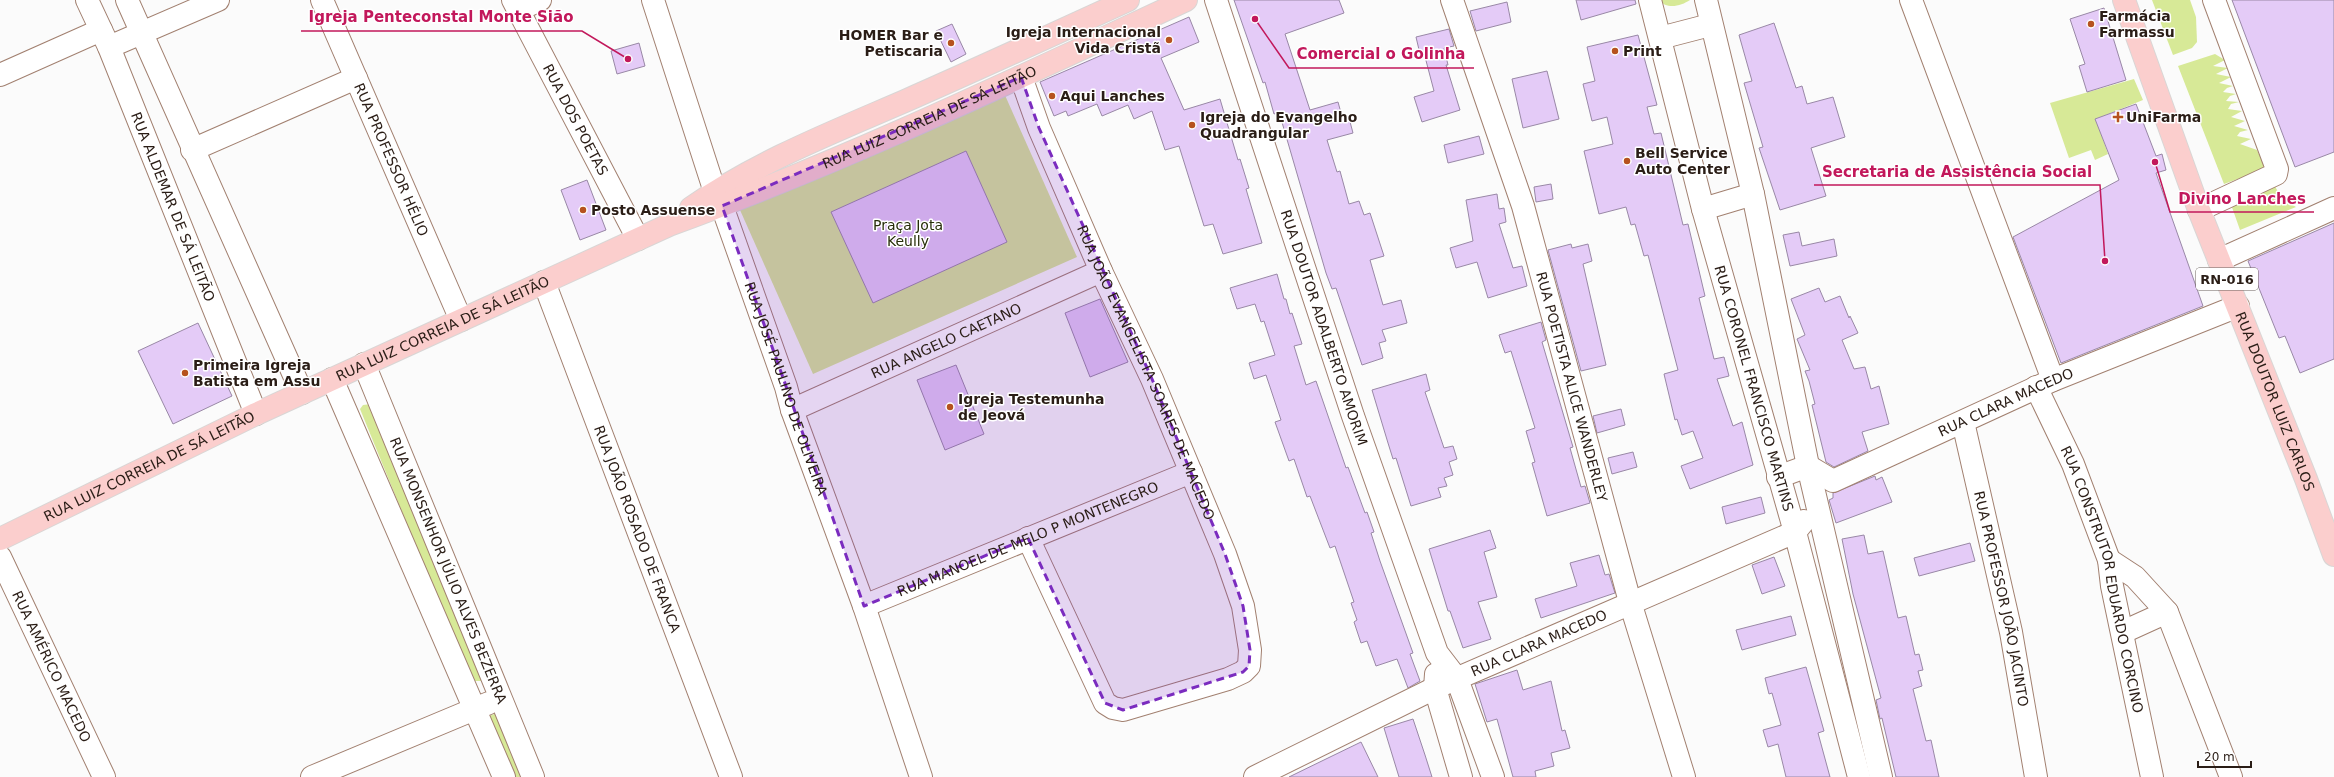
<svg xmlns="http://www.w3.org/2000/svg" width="2334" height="777" viewBox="0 0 2334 777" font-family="'DejaVu Sans',sans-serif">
<rect width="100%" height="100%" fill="#fbfbfb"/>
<!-- green -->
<g fill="#d7e997">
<path d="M1659,0H1690C1681,6 1667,10 1659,0Z"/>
<path d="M2152,0H2190L2196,17L2197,42L2192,48L2173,55Z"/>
<path d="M2215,54L2225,60L2213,66L2228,68L2216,74L2231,77L2219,83L2233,86L2227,88L2223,92L2236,94L2230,96L2226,101L2239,102L2231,104L2228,109L2242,111L2231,117L2245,121L2234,126L2248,130L2240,132L2237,136L2251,139L2240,144L2257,150L2265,167L2257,172L2224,184L2178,66Z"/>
<path d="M2134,79L2143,100L2096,119L2108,154L2095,160L2091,150L2069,158L2050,103Z"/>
<path d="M1004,93L1077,257L813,374L740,210Z"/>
<path d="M2275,186L2281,198L2296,207L2240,230L2228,196Z"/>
<path d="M372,404L484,678L481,681H471L360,409L363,405Z"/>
<path d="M497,713L525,777H512L489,716Z"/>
</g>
<!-- building -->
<g fill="#e4cbf7" stroke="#9988a6">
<path d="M1234,0H1339L1344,13L1285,34L1310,110L1338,102L1343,120L1349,118L1353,133L1327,140L1337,172L1340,171L1349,204L1359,201L1364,215L1370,213L1384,256L1370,260L1383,305L1401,300L1407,323L1382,330L1386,341L1379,343L1383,358L1362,365L1336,288L1332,289L1326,273L1279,112L1274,114L1265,82L1263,83Z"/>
<path d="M1576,0H1635L1636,4L1581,20Z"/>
<path d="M2232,0H2334V152L2295,167Z"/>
<path d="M1507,2L1511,22L1476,31L1470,11Z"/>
<path d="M2104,8L2126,80L2087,92L2079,66L2085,64L2070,19Z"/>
<path d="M1189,17L1199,42L1161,58L1184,110L1220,99L1238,160L1240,159L1249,188L1246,189L1262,243L1223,254L1213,224L1204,226L1179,146L1165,150L1152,111L1134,119L1128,105L1102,116L1097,104L1068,116L1066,111L1054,116L1040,82Z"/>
<path d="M1774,23L1796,88L1802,86L1807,104L1833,97L1845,137L1811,148L1826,196L1780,210L1759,148L1763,147L1744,83L1752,81L1739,35Z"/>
<path d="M952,24L966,54L951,62L936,31Z"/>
<path d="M1449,29L1454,46L1444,48L1448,65H1446L1460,110L1422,122L1414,97L1434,91L1424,53L1420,54L1416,37Z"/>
<path d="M1638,35L1657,105L1647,107L1654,134L1661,133L1683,225L1688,224L1705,296L1699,298L1714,359L1724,357L1729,376L1717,379L1733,426L1742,422L1753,465L1690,489L1681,466L1703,458L1693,431L1682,435L1677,419L1675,420L1664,374L1678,370L1648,255L1644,256L1635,224L1631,225L1626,207L1599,214L1584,151L1613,144L1607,117L1592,121L1583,84L1595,81L1587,47Z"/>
<path d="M639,43L645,66L617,74L611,51Z"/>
<path d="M1547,71L1559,119L1523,128L1512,79Z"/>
<path d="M2136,104L2156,156L2162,154L2166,170L2156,173L2203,306L2061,363L2013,237L2119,180L2095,119Z"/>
<path d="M1479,136L1484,154L1448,163L1444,145Z"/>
<path d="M966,151L1007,242L873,303L831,212Z"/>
<path d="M587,180L606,230L580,240L561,190Z"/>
<path d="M1551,184L1553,199L1536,202L1534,187Z"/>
<path d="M1497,194L1499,209L1504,208L1506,222L1499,224L1513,268L1522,266L1527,286L1488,298L1477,262L1456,268L1450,248L1473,241L1466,200Z"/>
<path d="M2334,223V359L2300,373L2285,336L2279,338L2248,261Z"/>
<path d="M1799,232L1802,246L1834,239L1837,256L1790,266L1783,235Z"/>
<path d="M1571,244L1572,248L1588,244L1592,261L1583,264L1606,365L1581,371L1548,250Z"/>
<path d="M1277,274L1284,299H1286L1290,314L1292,313L1302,344L1294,346L1306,385L1316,381L1346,468L1348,467L1365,513L1367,512L1374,532L1371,533L1380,561L1413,653L1410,654L1420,681L1408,688L1397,659L1376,666L1367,641L1361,643L1354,622L1357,620L1351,603L1354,602L1335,546L1330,548L1310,496L1307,497L1294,459L1289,461L1275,422L1281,420L1266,375L1254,379L1249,363L1275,355L1264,321L1261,322L1255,304L1237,309L1230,288Z"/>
<path d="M1819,288L1825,302L1840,296L1849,318L1850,316L1858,333L1842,340L1854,369L1865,367L1871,389L1879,386L1889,424L1862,432L1868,451L1834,467L1826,462L1812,405L1815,404L1809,381L1805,371L1810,370L1797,339L1805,335L1791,299Z"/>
<path d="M1100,299L1128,362L1090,377L1065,313Z"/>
<path d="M1541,322L1546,340L1542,342L1573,447L1570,448L1581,487L1585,486L1590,503L1547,516L1532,463L1535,462L1526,431L1535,428L1511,351L1505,353L1499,335Z"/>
<path d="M198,323L232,396L173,424L138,351Z"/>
<path d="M956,365L984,434L945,450L917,380Z"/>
<path d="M1426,374L1430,390L1425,392L1444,448L1453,446L1457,459L1449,462L1453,475L1444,478L1447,486L1438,488L1441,497L1411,506L1396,458L1393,459L1388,443L1372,390Z"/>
<path d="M1621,409L1625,425L1597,433L1593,416Z"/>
<path d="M1633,452L1637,467L1612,474L1608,458Z"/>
<path d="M1875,476L1876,480L1882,477L1892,502L1836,523L1829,500L1833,498V493Z"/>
<path d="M1761,497L1765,513L1726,524L1722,507Z"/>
<path d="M1490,530L1496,548L1484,552L1497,597L1478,602L1491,639L1463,648L1450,611H1448L1429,549Z"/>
<path d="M1864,535L1868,554L1883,551L1898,618L1906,616L1915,655L1919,654L1923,670L1918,671L1922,686L1913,689L1926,741L1931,740L1939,777H1896L1882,718L1880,719L1876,700L1881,698L1853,594L1842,539Z"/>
<path d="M1970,543L1975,561L1919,576L1914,558Z"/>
<path d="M1599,555L1605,575L1609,574L1615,593L1541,618L1535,599L1577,586L1570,563Z"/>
<path d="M1774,557L1785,586L1762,594L1752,565Z"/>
<path d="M1791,616L1796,635L1742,650L1736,630Z"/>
<path d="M1806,667L1824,731L1818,733L1830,777H1786L1778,744L1768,747L1763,730L1781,725L1772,693L1769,694L1765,678Z"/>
<path d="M1517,670L1523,690L1551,681L1562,731L1565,730L1570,748L1551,753L1554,766L1535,771L1536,777H1513L1497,719L1487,722L1475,684Z"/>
<path d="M1413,719L1425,755L1432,777H1399L1384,728Z"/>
<path d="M1361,742L1378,777H1289L1328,758Z"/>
</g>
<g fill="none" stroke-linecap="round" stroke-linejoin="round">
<defs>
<g id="minor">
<path id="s1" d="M87,0L109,47L256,414"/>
<path d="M127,0L302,393"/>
<path id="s2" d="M322,0L461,320"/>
<path id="s3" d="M513,0L638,239"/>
<path id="s4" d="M653,0L715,192L722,206L786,387L792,410L864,606L921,777"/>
<path id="s5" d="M1216,0L1353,416L1437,653L1457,679L1493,777"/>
<path id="s6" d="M1452,0L1523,206L1630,602L1684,777"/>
<path id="s7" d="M1650,0L1703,209L1795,532L1859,777"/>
<path d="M1706,0L1753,194L1808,466L1881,777"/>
<path d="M1911,0L2053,380"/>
<path d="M518,10L540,0"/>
<path d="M1660,38L1710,25"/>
<path d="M109,47L218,0"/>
<path d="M0,75L101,30"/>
<path id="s8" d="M1021,77L1039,128L1101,271L1152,379L1225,554L1243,606L1250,650L1249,666L1243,672L1228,679L1123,710L1113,708L1105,703L1028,538"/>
<path d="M192,150L356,78"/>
<path d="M1703,209L1753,194"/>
<path d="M2199,210L2276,174L2277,169L2214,0"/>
<path d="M2219,260L2334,208"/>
<path id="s9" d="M544,282L731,777"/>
<path id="s10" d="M364,364L533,777"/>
<path d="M332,379L504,777"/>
<path id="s11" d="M2036,387L2073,464L2109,560L2112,586L2152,777"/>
<path id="s12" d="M792,410L1101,271"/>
<path id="s13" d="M1963,422L2011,632L2036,777"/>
<path id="s14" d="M1778,477L1808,466L1833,481L2053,380L2238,306"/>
<path id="s15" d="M0,557L104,777"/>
<path d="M2109,560L2135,577L2167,612L2231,777"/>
<path id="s16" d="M864,606L1191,472"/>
<path d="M2123,632L2167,612"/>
<path d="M1436,674L1435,688L1461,777"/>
<path d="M312,777L489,703"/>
<path id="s17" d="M1255,777L1435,688L1795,532L1804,521"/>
</g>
<g id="major">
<path id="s18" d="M2124,0L2199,210L2306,479L2334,555"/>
<path d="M691,208C757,162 831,133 905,101C980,68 1054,34 1128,0"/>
<path id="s19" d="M0,539L256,414L669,225C845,161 1016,79 1186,0"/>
</g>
</defs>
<!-- minor casing -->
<use href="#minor" stroke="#a28070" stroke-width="24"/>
<!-- major casing -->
<use href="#major" stroke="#d9d6d5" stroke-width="24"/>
<!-- minor -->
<use href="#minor" stroke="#fff" stroke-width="22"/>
<!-- major -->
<use href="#major" stroke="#fbcecd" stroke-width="22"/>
</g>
<!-- marked area -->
<path fill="#7b2cbf" fill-opacity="0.2" stroke="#7b2cbf" stroke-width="3" stroke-dasharray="8 5" stroke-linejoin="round" d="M1021,77L1039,128L1152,379L1225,554L1243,606L1250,650L1249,666L1243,672L1123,710L1105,703L1028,538L864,606L722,206Z"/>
<!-- markers -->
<g fill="#b6521e" stroke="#fff" stroke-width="1.5">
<circle cx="2091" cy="24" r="4"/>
<circle cx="1169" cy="40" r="4"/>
<circle cx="951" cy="43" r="4"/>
<circle cx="1615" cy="51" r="4"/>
<circle cx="1052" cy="96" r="4"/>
<path d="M2116 111h4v4h4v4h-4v4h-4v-4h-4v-4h4z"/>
<circle cx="1192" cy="125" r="4"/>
<circle cx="1627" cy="161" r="4"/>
<circle cx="583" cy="210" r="4"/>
<circle cx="185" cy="373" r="4"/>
<circle cx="950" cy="407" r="4"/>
</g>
<g text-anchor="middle" stroke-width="3" stroke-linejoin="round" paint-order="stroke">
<!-- shield labels -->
<rect fill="#fff" stroke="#6a615c" stroke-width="1" x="2196" y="268" width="62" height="22" rx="3"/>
<g font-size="13" font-weight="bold" fill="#2a1d16">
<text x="2227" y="284">RN-016</text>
</g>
<!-- poi labels -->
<g font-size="14" font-weight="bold" fill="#2a1d16" stroke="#fff" text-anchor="start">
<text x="2099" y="21">Farmácia<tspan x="2099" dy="16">Farmassu</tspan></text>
<text x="1161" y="37" text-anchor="end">Igreja Internacional<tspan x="1161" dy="16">Vida Cristã</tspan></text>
<text x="943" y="40" text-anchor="end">HOMER Bar e<tspan x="943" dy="16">Petiscaria</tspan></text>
<text x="1623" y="56">Print</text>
<text x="1060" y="101">Aqui Lanches</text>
<text x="1200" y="122">Igreja do Evangelho<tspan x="1200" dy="16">Quadrangular</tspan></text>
<text x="2126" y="122">UniFarma</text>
<text x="1635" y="158">Bell Service<tspan x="1635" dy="16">Auto Center</tspan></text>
<text x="591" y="215">Posto Assuense</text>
<text x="193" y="370">Primeira Igreja<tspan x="193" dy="16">Batista em Assu</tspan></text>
<text x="958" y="404">Igreja Testemunha<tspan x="958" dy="16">de Jeová</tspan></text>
</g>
<!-- street labels -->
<g font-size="14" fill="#2a1d16" stroke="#fff">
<text dy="5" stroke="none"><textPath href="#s19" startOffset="1021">RUA LUIZ CORREIA DE SÁ LEITÃO</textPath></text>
<text dy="5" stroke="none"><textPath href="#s3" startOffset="135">RUA DOS POETAS</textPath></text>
<text dy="5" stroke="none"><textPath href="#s2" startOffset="174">RUA PROFESSOR HÉLIO</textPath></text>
<text dy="5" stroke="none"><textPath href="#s1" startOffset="224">RUA ALDEMAR DE SÁ LEITÃO</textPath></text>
<text dy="5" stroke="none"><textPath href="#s5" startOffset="345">RUA DOUTOR ADALBERTO AMORIM</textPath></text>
<text dy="5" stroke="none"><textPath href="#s19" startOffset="490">RUA LUIZ CORREIA DE SÁ LEITÃO</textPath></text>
<text dy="5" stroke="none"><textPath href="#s12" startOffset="169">RUA ANGELO CAETANO</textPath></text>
<text dy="5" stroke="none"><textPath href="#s8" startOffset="321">RUA JOÃO EVANGELISTA SOARES DE MACEDO</textPath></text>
<text dy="5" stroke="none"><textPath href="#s6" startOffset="405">RUA POETISTA ALICE WANDERLEY</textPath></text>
<text dy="5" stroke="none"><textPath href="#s4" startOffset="411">RUA JOSÉ PAULINO DE OLIVEIRA</textPath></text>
<text dy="5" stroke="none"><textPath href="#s7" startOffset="402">RUA CORONEL FRANCISCO MARTINS</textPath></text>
<text dy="5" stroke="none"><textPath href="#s18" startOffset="429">RUA DOUTOR LUIZ CARLOS</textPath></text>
<text dy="5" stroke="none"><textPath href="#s14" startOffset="251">RUA CLARA MACEDO</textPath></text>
<text dy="5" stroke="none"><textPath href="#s19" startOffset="166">RUA LUIZ CORREIA DE SÁ LEITÃO</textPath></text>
<text dy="5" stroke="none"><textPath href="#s9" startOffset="264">RUA JOÃO ROSADO DE FRANCA</textPath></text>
<text dy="5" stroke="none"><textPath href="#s16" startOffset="177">RUA MANOEL DE MELO P MONTENEGRO</textPath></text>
<text dy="5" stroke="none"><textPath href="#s10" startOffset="223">RUA MONSENHOR JÚLIO ALVES BEZERRA</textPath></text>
<text dy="5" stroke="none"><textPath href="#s11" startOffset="205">RUA CONSTRUTOR EDUARDO CORCINO</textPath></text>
<text dy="5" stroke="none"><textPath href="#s13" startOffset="181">RUA PROFESSOR JOÃO JACINTO</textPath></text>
<text dy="5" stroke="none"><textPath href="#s17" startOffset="314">RUA CLARA MACEDO</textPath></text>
<text dy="5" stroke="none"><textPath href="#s15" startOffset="121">RUA AMÉRICO MACEDO</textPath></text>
</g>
<!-- park labels -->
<g font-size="14" fill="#272d09" stroke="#fff">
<text x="908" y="230">Praça Jota<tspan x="908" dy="16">Keully</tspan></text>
</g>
</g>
<!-- callouts -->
<path fill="none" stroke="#c2185b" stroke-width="1.5" d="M628 59L582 31H301M1255 19L1289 68H1474M2105 261L2100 185H1814M2155 162L2170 212H2314"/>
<g fill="#c2185b" stroke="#fff" stroke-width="1.5">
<circle cx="628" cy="59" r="4"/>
<circle cx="1255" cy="19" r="4"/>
<circle cx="2105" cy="261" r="4"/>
<circle cx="2155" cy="162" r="4"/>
</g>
<g font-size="15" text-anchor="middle" font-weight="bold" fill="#c2185b" stroke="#fff" stroke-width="3" stroke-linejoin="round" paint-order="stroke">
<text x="441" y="22">Igreja Penteconstal Monte Sião</text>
<text x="1381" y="59">Comercial o Golinha</text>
<text x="1957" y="177">Secretaria de Assistência Social</text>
<text x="2242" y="204">Divino Lanches</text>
</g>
<!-- scale -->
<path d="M2198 761v6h53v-6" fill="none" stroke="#2a1d16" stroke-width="2"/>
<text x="2204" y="761" font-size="12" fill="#2a1d16" stroke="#ffffff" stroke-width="3" paint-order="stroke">20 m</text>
</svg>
